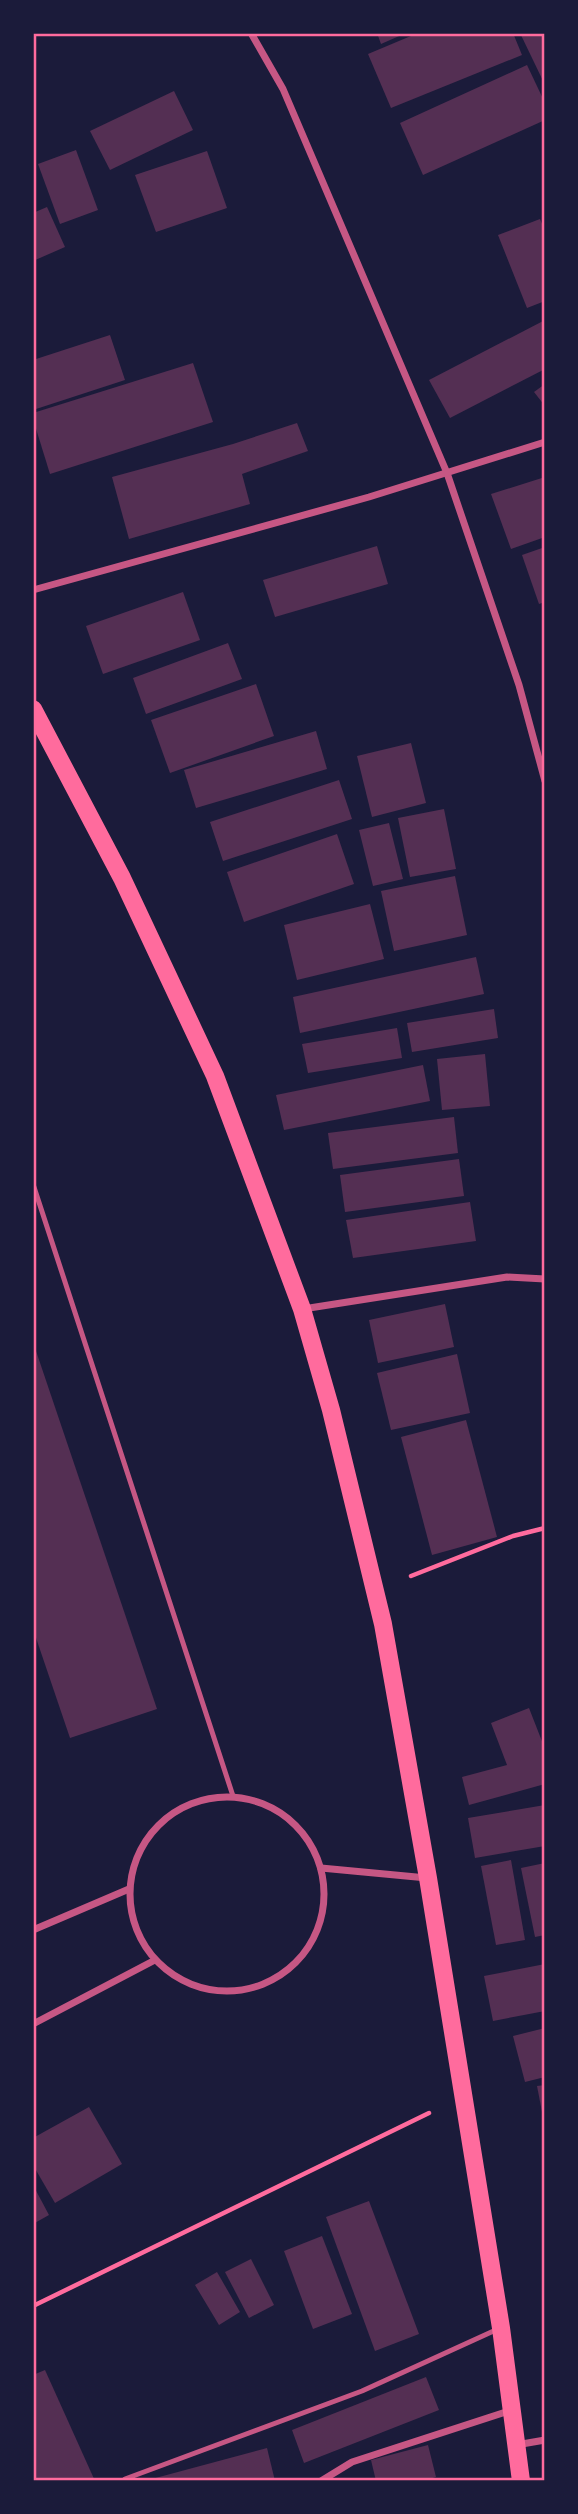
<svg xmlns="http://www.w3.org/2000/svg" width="578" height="2514" viewBox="0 0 578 2514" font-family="Roboto,sans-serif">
<rect width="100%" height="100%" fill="#1b1b3a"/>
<!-- building -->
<g fill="#542f53">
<path d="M377,33H406L381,44Z"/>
<path d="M418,33H513L522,55L391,108L368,54Z"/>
<path d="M520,33H545V85Z"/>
<path d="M527,65L545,103V120L423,175L400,123Z"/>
<path d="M174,91L193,130L110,170L90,131Z"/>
<path d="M76,150L98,210L60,224L38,164Z"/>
<path d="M207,151L227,208L156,232L135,175Z"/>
<path d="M47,207L65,247L33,261V213Z"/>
<path d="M540,219L545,231V301L527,308L498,235Z"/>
<path d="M545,320V369L450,418L429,380Z"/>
<path d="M110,335L125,380L33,410V360Z"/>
<path d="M193,363L213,422L50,474L33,419V413Z"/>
<path d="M545,384V406L534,392Z"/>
<path d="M297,423L308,451L242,474L250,504L129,539L112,477L233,444Z"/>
<path d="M545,477V537L511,549L491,494Z"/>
<path d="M377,546L388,584L275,617L263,580Z"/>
<path d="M545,547V602L539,604L522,555Z"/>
<path d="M183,592L200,640L103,674L86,626Z"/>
<path d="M228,643L242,679L146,714L133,678Z"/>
<path d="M256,684L274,736L170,773L151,720Z"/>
<path d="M316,731L327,769L196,808L184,770Z"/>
<path d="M411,743L426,803L372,817L357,756Z"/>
<path d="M339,780L352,819L223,861L210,822Z"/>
<path d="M444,809L456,869L410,877L398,818Z"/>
<path d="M389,823L403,879L373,886L359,830Z"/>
<path d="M337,834L354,884L244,922L227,872Z"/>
<path d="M455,876L467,935L394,951L381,891Z"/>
<path d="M370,904L384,959L297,980L284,925Z"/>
<path d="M476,957L484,994L300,1033L293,997Z"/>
<path d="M494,1009L498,1038L412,1052L407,1023Z"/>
<path d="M397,1028L402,1058L308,1073L302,1044Z"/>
<path d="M485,1054L490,1106L442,1110L437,1059Z"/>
<path d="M423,1065L430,1101L284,1130L276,1095Z"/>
<path d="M454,1117L458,1153L333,1169L328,1133Z"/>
<path d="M459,1159L464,1196L345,1212L340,1175Z"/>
<path d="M470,1202L476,1241L353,1258L346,1220Z"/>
<path d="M445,1304L454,1347L378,1363L369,1320Z"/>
<path d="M34,1345L157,1709L70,1738L33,1629Z"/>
<path d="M457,1354L470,1413L391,1430L377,1373Z"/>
<path d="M466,1420L497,1537L432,1555L401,1437Z"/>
<path d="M529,1708L545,1749V1784L469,1805L462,1777L507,1765L491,1723Z"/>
<path d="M545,1805V1846L475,1858L468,1818Z"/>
<path d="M511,1860L525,1940L496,1945L481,1866Z"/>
<path d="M545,1863V1935L535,1937L521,1868Z"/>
<path d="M545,1964V2011L493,2021L484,1976Z"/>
<path d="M545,2028V2077L525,2082L513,2036Z"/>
<path d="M545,2085V2117H543L537,2086Z"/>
<path d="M89,2107L122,2164L55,2203L33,2165V2138Z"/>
<path d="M33,2185L49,2215L33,2224Z"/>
<path d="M369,2201L419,2334L375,2351L326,2217Z"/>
<path d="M322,2236L352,2314L313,2329L284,2251Z"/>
<path d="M251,2259L274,2305L249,2318L225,2272Z"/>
<path d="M217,2272L240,2312L219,2325L195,2285Z"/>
<path d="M45,2370L95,2481H33V2375Z"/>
<path d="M426,2377L439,2410L304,2463L292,2430Z"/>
<path d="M428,2445L436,2477L422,2481H376L371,2460Z"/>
<path d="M267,2448L275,2481H148V2480Z"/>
</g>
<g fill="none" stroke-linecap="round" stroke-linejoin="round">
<!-- path -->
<g stroke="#ff6b9d" stroke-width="4.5">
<path d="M411,1576L513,1536L545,1528"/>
<path d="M33,2306L429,2113"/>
</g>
<!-- service -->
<g stroke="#c65784" stroke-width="5">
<path d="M33,1184L233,1796"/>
<path d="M125,2479L362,2391L498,2329"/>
</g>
<!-- minor -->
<g stroke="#c65784" stroke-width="7">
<path d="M251,33L283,89L447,473L519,685L545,781"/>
<path d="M33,590L369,497L545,442"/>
<path d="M303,1309L507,1277L545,1279"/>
<circle cx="227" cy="1894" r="97"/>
<path d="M321,1868L427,1878"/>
<path d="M33,1930L129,1889"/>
<path d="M33,2024L155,1960"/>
<path d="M516,2445L545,2440"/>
<path d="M321,2481L352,2462L512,2410"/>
</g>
<!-- primary -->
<path stroke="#ff6b9d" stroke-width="18" d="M33,709L122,878L215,1076L302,1309L331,1410L383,1624L428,1878L501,2328L521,2481"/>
</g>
<!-- border -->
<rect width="578" height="2514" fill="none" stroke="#1b1b3a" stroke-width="70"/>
<rect x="35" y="35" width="508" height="2444" fill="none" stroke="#ff6b9d" stroke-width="2.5"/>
</svg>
